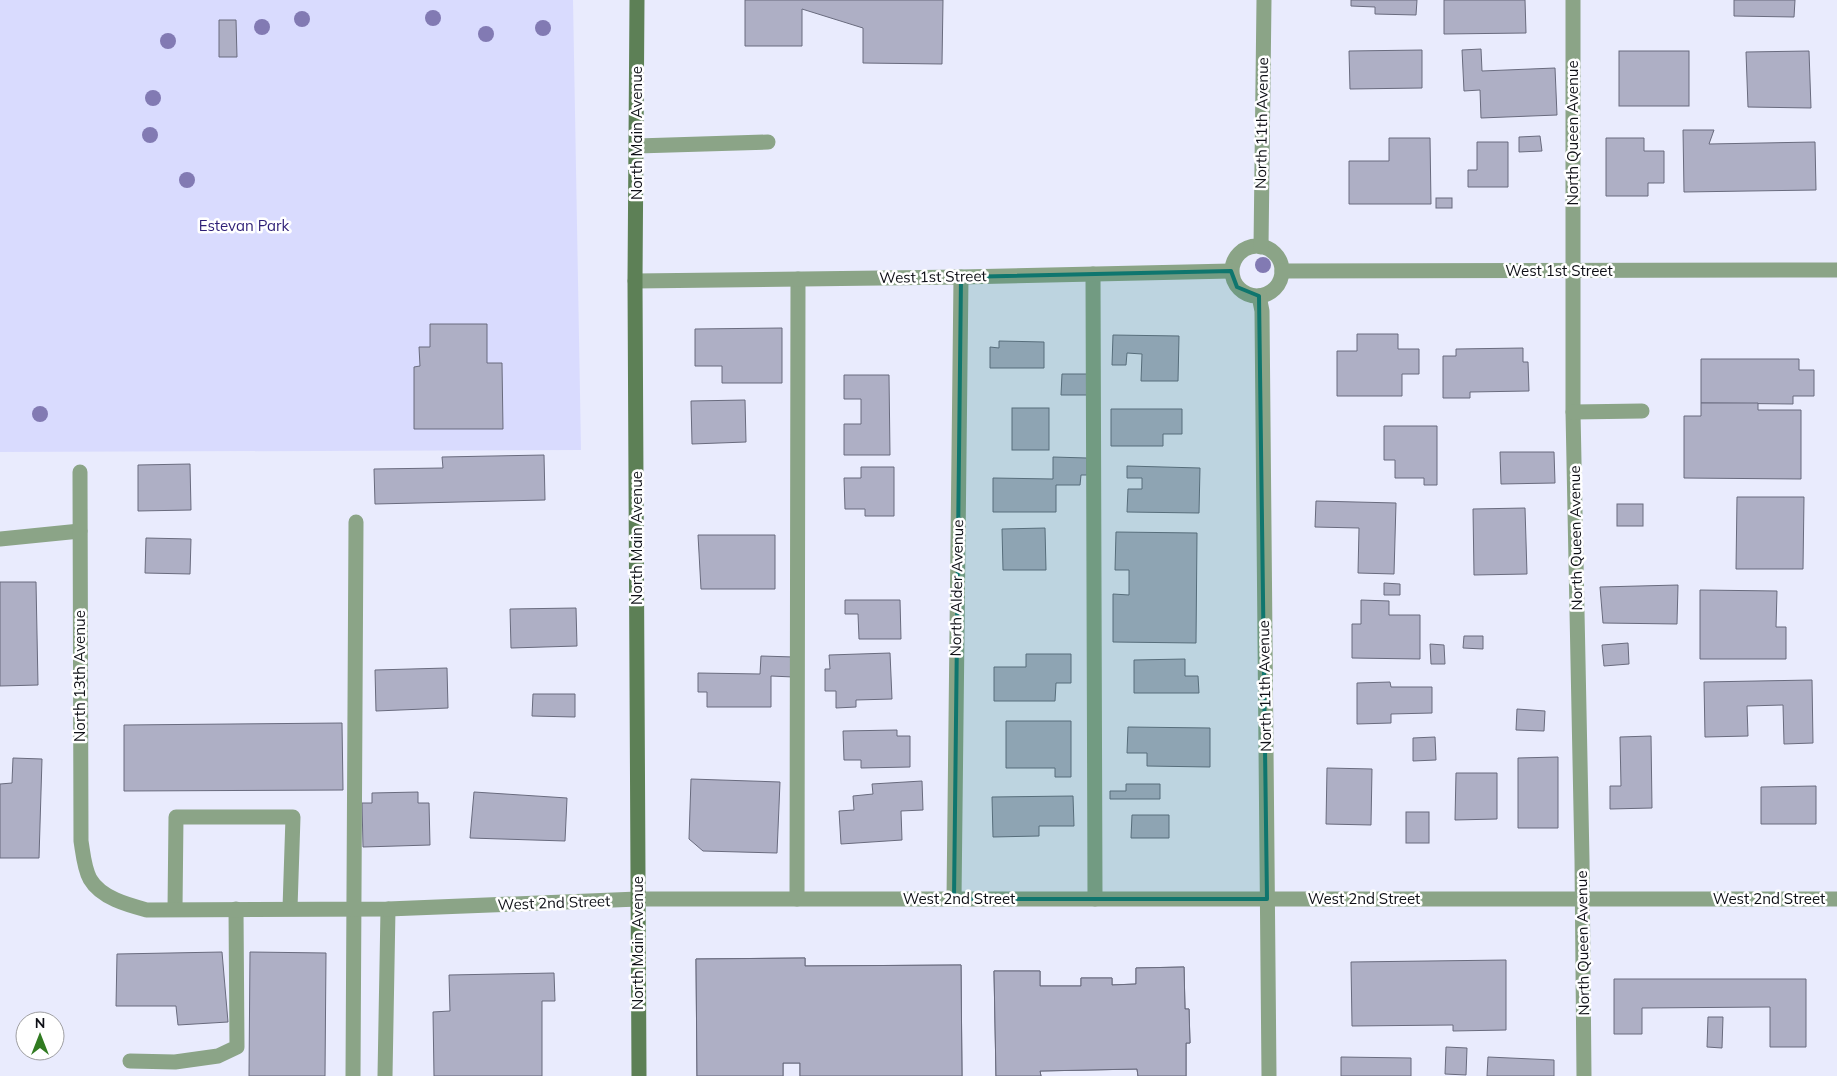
<svg xmlns="http://www.w3.org/2000/svg" width="1837" height="1076" viewBox="0 0 1837 1076" font-family="Mulish,sans-serif">
<rect width="100%" height="100%" fill="#e9ebfd"/>
<!-- green -->
<path fill="#d9dbfe" d="M0,0H573L581,450L0,452Z"/>
<!-- building -->
<g fill="#aeafc5" stroke="#696b7e">
<path d="M745,0H943L942,64L863,63V28L802,9V46H745Z"/>
<path d="M1351,0H1417L1416,15L1375,14V7L1351,6Z"/>
<path d="M1444,0H1525L1526,33L1444,34Z"/>
<path d="M1734,0H1795L1794,17L1734,16Z"/>
<path d="M219,20H236L237,57H219Z"/>
<path d="M1481,49L1482,71L1555,68L1557,115L1481,118L1480,90L1464,91L1462,50Z"/>
<path d="M1422,50V88L1350,89L1349,51Z"/>
<rect x="1619" y="51" width="70" height="55"/>
<path d="M1809,51L1811,108L1748,107L1746,52Z"/>
<path d="M1683,130H1714L1709,144L1815,142L1816,190L1684,192Z"/>
<path d="M1540,136L1542,151L1519,152V137Z"/>
<path d="M1389,138H1430L1431,204H1349V161H1389Z"/>
<path d="M1606,138H1644V151H1664V183H1648V196H1606Z"/>
<path d="M1477,142H1508V187H1468V170H1477Z"/>
<rect x="1436" y="198" width="16" height="10"/>
<path d="M430,324H487V363H502L503,429H414V367L420,366L419,347H430Z"/>
<path d="M782,328V383H722V366H695V329Z"/>
<path d="M1357,334H1398V349H1419V374H1402V396H1337V351H1357Z"/>
<path d="M1113,335L1179,336L1178,381H1141L1142,354L1127,353L1126,365H1112Z"/>
<path d="M999,341L1044,342V368H990V347L999,348Z"/>
<path d="M1523,348V362H1528L1529,391L1470,392V398H1443V356H1456V349Z"/>
<path d="M1701,359H1799V370H1814V396H1793V404L1701,403Z"/>
<path d="M1062,374H1088V395H1061Z"/>
<path d="M844,375H889L890,455H844V424H861V399H844Z"/>
<path d="M745,400L746,442L692,444L691,401Z"/>
<path d="M1701,403H1758V410H1801V479L1684,478V416H1701Z"/>
<rect x="1012" y="408" width="37" height="42"/>
<path d="M1111,409H1182V434H1163V446H1111Z"/>
<path d="M1384,426H1437V485H1424V478H1395V460H1384Z"/>
<path d="M1500,452H1554L1555,483L1501,484Z"/>
<path d="M544,455L545,500L375,504L374,469L443,468L442,457Z"/>
<path d="M1053,457L1087,458V475H1081L1080,485H1056V512H993V478L1053,479Z"/>
<path d="M190,464L191,510L138,511V465Z"/>
<path d="M1127,466L1200,468L1199,513L1127,512L1128,489H1142V478H1127Z"/>
<path d="M861,467H894V516H865V509H845L844,478H861Z"/>
<path d="M1737,497H1804L1803,569H1736Z"/>
<path d="M1316,501L1396,503L1394,574L1358,573L1359,528L1315,527Z"/>
<rect x="1617" y="504" width="26" height="22"/>
<path d="M1525,508L1527,574L1474,575L1473,509Z"/>
<path d="M1045,528L1046,570H1003L1002,529Z"/>
<path d="M1116,532L1197,533L1196,643L1113,642V594L1129,595V570H1115Z"/>
<path d="M698,535H775V589H701Z"/>
<path d="M146,538L191,539L190,574L145,573Z"/>
<path d="M0,582H36L38,685L0,686Z"/>
<path d="M1384,583L1400,584V595H1384Z"/>
<path d="M1678,585L1677,624L1603,623L1600,587Z"/>
<path d="M1700,590L1777,591L1776,627H1786V659H1700Z"/>
<path d="M845,600H900L901,639H859L858,614H845Z"/>
<path d="M1361,600L1389,601V615H1420V659L1352,658V624H1361Z"/>
<path d="M576,608L577,646L511,648L510,609Z"/>
<path d="M1464,636H1483V649L1463,648Z"/>
<path d="M1628,643L1629,664L1604,666L1602,645Z"/>
<path d="M1430,644L1444,645L1445,664H1431Z"/>
<path d="M890,653L892,699L856,700V707L836,708V691H825V669H830L829,655Z"/>
<path d="M1026,654H1071V683H1056L1055,701H994V667H1026Z"/>
<path d="M761,656L794,657L793,677L771,676V707H707V692H698V673L760,674Z"/>
<path d="M1185,659V676H1198L1199,693H1134V660Z"/>
<path d="M447,668L448,708L376,711L375,670Z"/>
<path d="M1812,680L1813,743L1784,744L1783,705L1747,706L1748,736L1705,737L1704,682Z"/>
<path d="M1390,682L1391,687H1432V713L1391,714V723L1357,724V683Z"/>
<path d="M533,694H575V717L532,716Z"/>
<path d="M1517,709L1545,711L1544,731L1516,730Z"/>
<path d="M1006,721H1071V777H1055V768H1006Z"/>
<path d="M342,723L343,790L124,791V725Z"/>
<path d="M1128,727L1210,728V767L1147,766V753H1127Z"/>
<path d="M897,730V736H910V767L861,768V760H844L843,731Z"/>
<path d="M1651,736L1652,808L1610,809V786H1621L1620,737Z"/>
<path d="M1435,737L1436,760L1413,761V738Z"/>
<path d="M1558,757V828H1518V758Z"/>
<path d="M13,758L42,759L39,858H0V784L12,783Z"/>
<path d="M1327,768L1372,769L1371,825L1326,824Z"/>
<path d="M1456,773H1497V819L1455,820Z"/>
<path d="M691,779L780,782L777,853L703,851L689,839Z"/>
<path d="M922,781L923,810L901,811L902,840L841,844L839,811L854,810L853,796L873,794L872,784Z"/>
<path d="M1126,784H1160V799H1110V791H1126Z"/>
<path d="M1816,786V824H1761V787Z"/>
<path d="M418,792V803H429L430,845L363,847L362,803H372V793Z"/>
<path d="M474,792L567,798L565,841L470,838Z"/>
<path d="M1073,796L1074,826H1039V836L993,837L992,797Z"/>
<rect x="1406" y="812" width="23" height="31"/>
<path d="M1132,815H1169V838H1131Z"/>
<path d="M222,952L228,1022L178,1025L176,1006H116L117,954Z"/>
<path d="M250,952L326,953L325,1076H249Z"/>
<path d="M805,958V966L961,965L962,1076H800V1063H783V1076H697L696,959Z"/>
<path d="M805,958V966L961,965L962,1076H800V1063H783V1076H697L696,959Z"/>
<path d="M1506,960V1030L1453,1031V1025L1352,1026L1351,962Z"/>
<path d="M1184,967L1185,1009H1189L1190,1043H1186V1076H1138L1137,1069L1040,1071L1041,1076H996L994,971H1040V986H1081V978H1112V985L1136,984V968Z"/>
<path d="M1184,967L1185,1009H1189L1190,1043H1186V1076H1138L1137,1069L1040,1071L1041,1076H996L994,971H1040V986H1081V978H1112V985L1136,984V968Z"/>
<path d="M554,973L555,1001H542V1076H434L433,1012L450,1011L449,975Z"/>
<path d="M1614,979H1806V1047H1770V1007L1642,1008V1034H1614Z"/>
<path d="M1708,1017H1723L1722,1048L1707,1047Z"/>
<path d="M1446,1047L1467,1048L1466,1075L1445,1074Z"/>
<path d="M1341,1057L1411,1058V1076H1341Z"/>
<path d="M1488,1057L1554,1060V1076H1487Z"/>
</g>
<g fill="none" stroke-linecap="round" stroke-linejoin="round">
<!-- lane -->
<g stroke="#8ba487" stroke-width="15">
<path d="M1573,0V412L1582,860L1584,1076"/>
<path d="M637,146L768,142"/>
<path d="M1093,274L1095,899"/>
<path d="M1573,412L1642,411"/>
<path d="M0,539L80,531"/>
<path d="M797,899L798,279"/>
<path d="M175,909L176,817H293L290,908"/>
<path d="M130,1061L175,1062L218,1056L237,1047L236,909"/>
<path d="M353,1076L356,522"/>
<path d="M385,1076L388,909"/>
</g>
<!-- street -->
<g stroke="#8ba487" stroke-width="15">
<circle cx="1257" cy="271" r="25"/>
<path d="M1261,247L1264,0"/>
<path d="M1282,271L1837,270"/>
<path d="M635,281L961,277L1231,271"/>
<path d="M1259,296L1262,311L1269,1076"/>
<path d="M80,472L81,841C83,853 84,868 90,879C101,898 128,905 147,910L388,909L638,899H1837"/>
<path d="M954,899L961,277"/>
</g>
<!-- secondary -->
<path stroke="#5d8056" stroke-width="15" d="M637,0L635,281L639,1076"/>
</g>
<!-- trees -->
<g fill="#827ab3">
<circle cx="433" cy="18" r="8"/>
<circle cx="302" cy="19" r="8"/>
<circle cx="262" cy="27" r="8"/>
<circle cx="543" cy="28" r="8"/>
<circle cx="486" cy="34" r="8"/>
<circle cx="168" cy="41" r="8"/>
<circle cx="153" cy="98" r="8"/>
<circle cx="150" cy="135" r="8"/>
<circle cx="187" cy="180" r="8"/>
<circle cx="1263" cy="265" r="8"/>
<circle cx="40" cy="414" r="8"/>
</g>
<!-- marked area -->
<path fill="#0f766e" fill-opacity="0.2" stroke="#0f766e" stroke-width="4" stroke-linejoin="round" d="M1231,271L1237,287L1259,296L1267,899H954L961,277Z"/>
<g text-anchor="middle" stroke-width="5" stroke-linejoin="round" paint-order="stroke">
<!-- street labels -->
<g font-size="15" fill="#0e0f16" stroke="#fff">
<text transform="translate(1262 123) rotate(-89)" y="5">North 11th Avenue</text>
<text transform="translate(637 133) rotate(-90)" y="5">North Main Avenue</text>
<text transform="translate(1573 133) rotate(-90)" y="5">North Queen Avenue</text>
<text x="1559" y="276">West 1st Street</text>
<text transform="translate(933 277) rotate(-1)" y="5">West 1st Street</text>
<text transform="translate(637 538) rotate(-90)" y="5">North Main Avenue</text>
<text transform="translate(1576 538) rotate(-91)" y="5">North Queen Avenue</text>
<text transform="translate(957 588) rotate(-89)" y="5">North Alder Avenue</text>
<text transform="translate(80 676) rotate(-90)" y="5">North 13th Avenue</text>
<text transform="translate(1265 686) rotate(-91)" y="5">North 11th Avenue</text>
<text x="959" y="904">West 2nd Street</text>
<text x="1364" y="904">West 2nd Street</text>
<text x="1769" y="904">West 2nd Street</text>
<text transform="translate(554 903) rotate(-2)" y="5">West 2nd Street</text>
<text transform="translate(638 943) rotate(-90)" y="5">North Main Avenue</text>
<text transform="translate(1583 943) rotate(-91)" y="5">North Queen Avenue</text>
</g>
<!-- park labels -->
<g font-size="15" fill="#2d1e76" stroke="#fff">
<text x="244" y="231">Estevan Park</text>
</g>
</g>
<!-- north arrow -->
<g transform="translate(40 1036)"><circle r="24" fill="#ffffff" stroke="#9f9fa2"/>
<path d="M0-4L9 19L0 12L-9 19Z" fill="#317b21"/>
<text y="-8" font-size="14" font-weight="bold" text-anchor="middle" fill="#0e0f16">N</text>
</g>
</svg>
